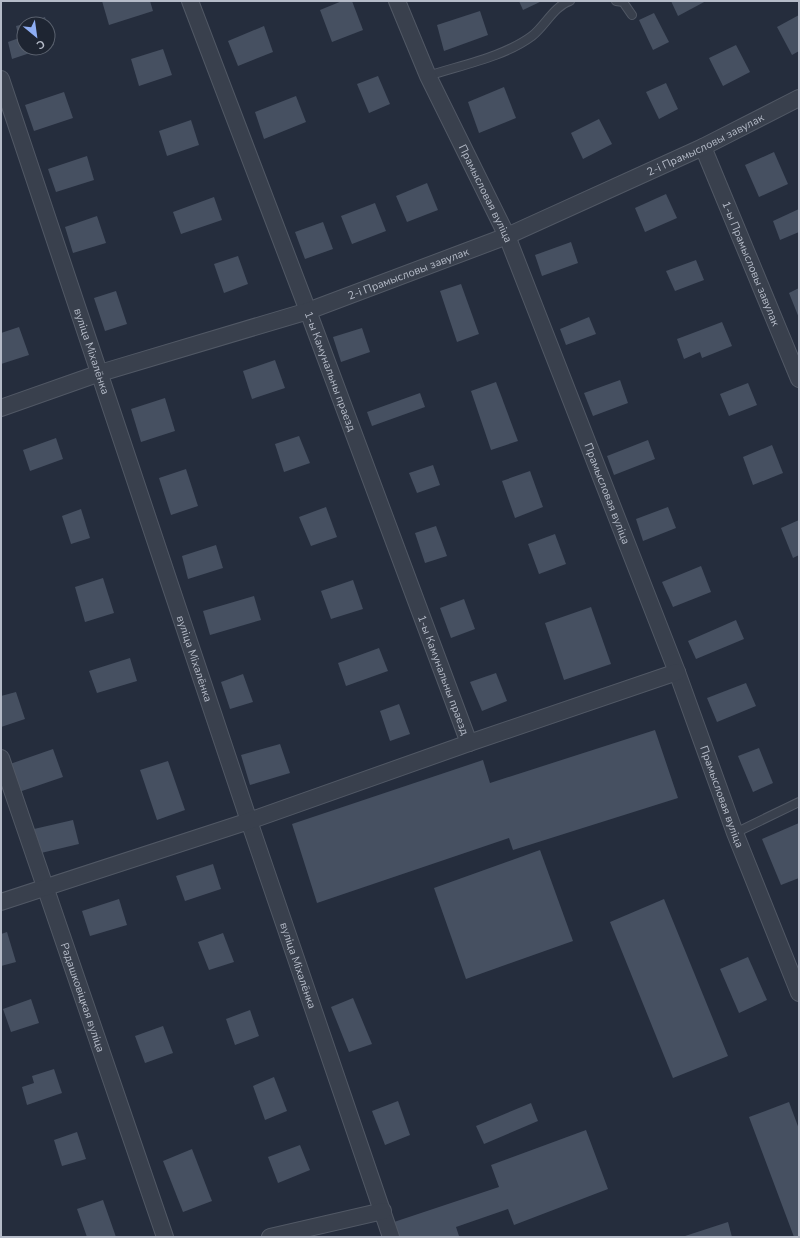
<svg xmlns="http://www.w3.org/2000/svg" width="800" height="1238" viewBox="0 0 800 1238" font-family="'Nunito Sans',sans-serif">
<rect width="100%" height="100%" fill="#252d3d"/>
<!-- building -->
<g fill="#465061">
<path d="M102,1H150L153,11L109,25Z"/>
<path d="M342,1H352L363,30L332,42L320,10Z"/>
<path d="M519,1H542L523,10Z"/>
<path d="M671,1H706L678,16Z"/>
<path d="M480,11L488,35L444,51L437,25Z"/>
<path d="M654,13L669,42L653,50L639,20Z"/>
<path d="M799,15V51L792,55L777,27Z"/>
<path d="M45,17L47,24H24Z"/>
<path d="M24,24V48H45L12,59L8,42L19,38L16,26Z"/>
<path d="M264,26L273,52L238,66L228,41Z"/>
<path d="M48,27L54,45L48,47Z"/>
<path d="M736,45L750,72L723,86L709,58Z"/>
<path d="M163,49L172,75L139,86L131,59Z"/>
<path d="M378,76L390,104L369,113L357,84Z"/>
<path d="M666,83L678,109L659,119L646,92Z"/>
<path d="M504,87L516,118L479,133L468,102Z"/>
<path d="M64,92L73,118L34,131L25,105Z"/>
<path d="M296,96L306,122L264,139L255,112Z"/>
<path d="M599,119L612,144L583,159L571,133Z"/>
<path d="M191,120L199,145L167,156L159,131Z"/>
<path d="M774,152L788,184L759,197L745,165Z"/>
<path d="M87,156L94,180L56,192L48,169Z"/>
<path d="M427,183L438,210L407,222L396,196Z"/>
<path d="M666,194L677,218L645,232L635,208Z"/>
<path d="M214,197L222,220L181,234L173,212Z"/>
<path d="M375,203L386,231L352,244L341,216Z"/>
<path d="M799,209V232L780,240L773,221Z"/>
<path d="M97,216L106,243L73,253L65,227Z"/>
<path d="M323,222L333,249L305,259L295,232Z"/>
<path d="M571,242L578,263L542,276L535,255Z"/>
<path d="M238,256L248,284L224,293L214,264Z"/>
<path d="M696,260L704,280L675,291L666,271Z"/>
<path d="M461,284L479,334L457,342L440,291Z"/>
<path d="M799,288V318L789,293Z"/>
<path d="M116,291L127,324L105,331L94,298Z"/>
<path d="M589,317L596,334L566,345L560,329Z"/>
<path d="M722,322L732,346L702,358L700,352L684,359L677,339Z"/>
<path d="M19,327L29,355L1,364V333Z"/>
<path d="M362,328L370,352L341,362L333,337Z"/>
<path d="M275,360L285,388L252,399L243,371Z"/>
<path d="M620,380L628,403L593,416L584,393Z"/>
<path d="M496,382L518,441L491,450L471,391Z"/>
<path d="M748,383L757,405L729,416L720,394Z"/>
<path d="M420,393L425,407L372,426L367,412Z"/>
<path d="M165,398L175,431L141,442L131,409Z"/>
<path d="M299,436L310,463L284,472L275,444Z"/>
<path d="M56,438L63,459L30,471L23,450Z"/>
<path d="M648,440L655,459L614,475L607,456Z"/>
<path d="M772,445L783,473L753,485L743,457Z"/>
<path d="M433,465L440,485L417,493L409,473Z"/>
<path d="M186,469L198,506L171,515L159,478Z"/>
<path d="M530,471L543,507L515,518L502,481Z"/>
<path d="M326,507L337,537L311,546L299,517Z"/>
<path d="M668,507L676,528L643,541L636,519Z"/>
<path d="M81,509L90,538L71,544L62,516Z"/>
<path d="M799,520V555L793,558L781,528Z"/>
<path d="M436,526L447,556L425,563L415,533Z"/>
<path d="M555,534L566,564L539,574L528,544Z"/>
<path d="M216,545L223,568L188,579L182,556Z"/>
<path d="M701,566L711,592L673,607L662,582Z"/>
<path d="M103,578L114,613L85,622L75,587Z"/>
<path d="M353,580L363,609L331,619L321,591Z"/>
<path d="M254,596L261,620L210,635L203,611Z"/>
<path d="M464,599L475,629L451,638L440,608Z"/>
<path d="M591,607L611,664L564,680L545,623Z"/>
<path d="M736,620L744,639L696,659L688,641Z"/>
<path d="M379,648L388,671L346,686L338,663Z"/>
<path d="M130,658L137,681L97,693L89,671Z"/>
<path d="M496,673L507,701L482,711L470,682Z"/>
<path d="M243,674L253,702L230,709L221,682Z"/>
<path d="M746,683L756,706L717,722L707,698Z"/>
<path d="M16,692L25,719L1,727V696Z"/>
<path d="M399,704L410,734L390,741L380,711Z"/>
<path d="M655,730L678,798L513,850L509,838L317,903L292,824L483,760L490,783Z"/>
<path d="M280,744L290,773L250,785L241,755Z"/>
<path d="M759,748L773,783L753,792L738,756Z"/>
<path d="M53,749L63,777L19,792L10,764Z"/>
<path d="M168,761L185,810L157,820L140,770Z"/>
<path d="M73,820L79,844L41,853L34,829Z"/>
<path d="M799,823V878L781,885L762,839Z"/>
<path d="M540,850L573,941L466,979L434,888Z"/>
<path d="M213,864L221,889L185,901L176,876Z"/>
<path d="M119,899L127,925L90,936L82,911Z"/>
<path d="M664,899L728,1056L673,1078L610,922Z"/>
<path d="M7,932L16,962L1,966V934Z"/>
<path d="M223,933L234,962L209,970L198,942Z"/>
<path d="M748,957L767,1000L739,1013L720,969Z"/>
<path d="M353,998L372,1044L349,1052L331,1007Z"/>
<path d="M31,999L39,1023L11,1032L3,1009Z"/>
<path d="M250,1010L259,1036L235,1045L226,1019Z"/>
<path d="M163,1026L173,1053L145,1063L135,1036Z"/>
<path d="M54,1069L62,1093L27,1105L22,1087L34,1083L32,1076Z"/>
<path d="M274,1077L287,1111L265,1120L253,1086Z"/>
<path d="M398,1101L410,1135L385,1145L372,1111Z"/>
<path d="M789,1102L799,1129V1237H794L749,1117Z"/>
<path d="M531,1103L538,1121L484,1144L476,1126Z"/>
<path d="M586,1130L608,1189L514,1225L508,1209L456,1227L459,1236L454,1237H398L394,1222L499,1187L491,1165Z"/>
<path d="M77,1132L86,1159L62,1166L54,1140Z"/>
<path d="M300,1145L310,1170L278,1183L268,1157Z"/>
<path d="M192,1149L212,1201L183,1212L163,1161Z"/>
<path d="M103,1200L116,1237H87L77,1209Z"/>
<path d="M728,1222L732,1237H682Z"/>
</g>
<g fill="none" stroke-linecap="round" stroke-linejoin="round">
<defs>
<g id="lane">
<path d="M616,1L623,2L632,15"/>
<path d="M428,76C461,65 504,57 532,36C545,26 554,6 570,1"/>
<path d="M735,833L799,802"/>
</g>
<g id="street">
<path id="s1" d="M190,1L308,311L469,743"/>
<path id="s2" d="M397,1L428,76L507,236L677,672L735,833L799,993"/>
<path id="s3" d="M1,79L249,821L391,1237"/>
<path id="s4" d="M703,147L799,379"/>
<path id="s5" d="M1,408L100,373L308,311L507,236L703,147L799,98"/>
<path id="s6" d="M1,758L165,1237"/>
<path d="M1,902L249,821L469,743L677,672"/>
<path d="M270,1237L383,1211"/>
</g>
</defs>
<!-- lane casing -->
<use href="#lane" stroke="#515865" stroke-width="10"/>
<!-- street casing -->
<use href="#street" stroke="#515865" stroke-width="18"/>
<!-- lane -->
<use href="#lane" stroke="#39404d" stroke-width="8"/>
<!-- street -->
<use href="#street" stroke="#39404d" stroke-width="16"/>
</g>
<g text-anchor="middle" stroke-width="4" stroke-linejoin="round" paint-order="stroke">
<!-- street labels -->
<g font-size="11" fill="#b5bbc8" stroke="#1e2532">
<text dy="4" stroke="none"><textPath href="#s5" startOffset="753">2-і Прамысловы завулак</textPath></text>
<text dy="4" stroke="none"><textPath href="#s2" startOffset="212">Прамысловая вуліца</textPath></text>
<text dy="4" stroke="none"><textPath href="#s4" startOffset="126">1-ы Прамысловы завулак</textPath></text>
<text dy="4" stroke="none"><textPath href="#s5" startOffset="429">2-і Прамысловы завулак</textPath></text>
<text dy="4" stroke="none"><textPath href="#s3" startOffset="287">вуліца Міхалёнка</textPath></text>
<text dy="4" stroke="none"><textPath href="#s1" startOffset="396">1-ы Камунальны праезд</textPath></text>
<text dy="4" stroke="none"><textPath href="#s2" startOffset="536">Прамысловая вуліца</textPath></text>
<text dy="4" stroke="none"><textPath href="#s3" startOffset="611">вуліца Міхалёнка</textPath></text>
<text dy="4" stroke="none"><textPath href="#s1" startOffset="720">1-ы Камунальны праезд</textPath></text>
<text dy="4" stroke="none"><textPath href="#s2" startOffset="860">Прамысловая вуліца</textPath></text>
<text dy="4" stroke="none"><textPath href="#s3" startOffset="935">вуліца Міхалёнка</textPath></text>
<text dy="4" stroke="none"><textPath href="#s6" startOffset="253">Радашковіцкая вуліца</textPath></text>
</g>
</g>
<!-- border -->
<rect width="800" height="1238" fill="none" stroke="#b5bbc8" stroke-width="4"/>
<!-- north arrow -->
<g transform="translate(36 36) rotate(151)"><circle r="19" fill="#1e2532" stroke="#5a616e"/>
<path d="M0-3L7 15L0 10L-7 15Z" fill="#8eaef4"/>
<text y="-6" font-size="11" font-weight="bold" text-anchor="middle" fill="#b5bbc8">С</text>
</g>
</svg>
